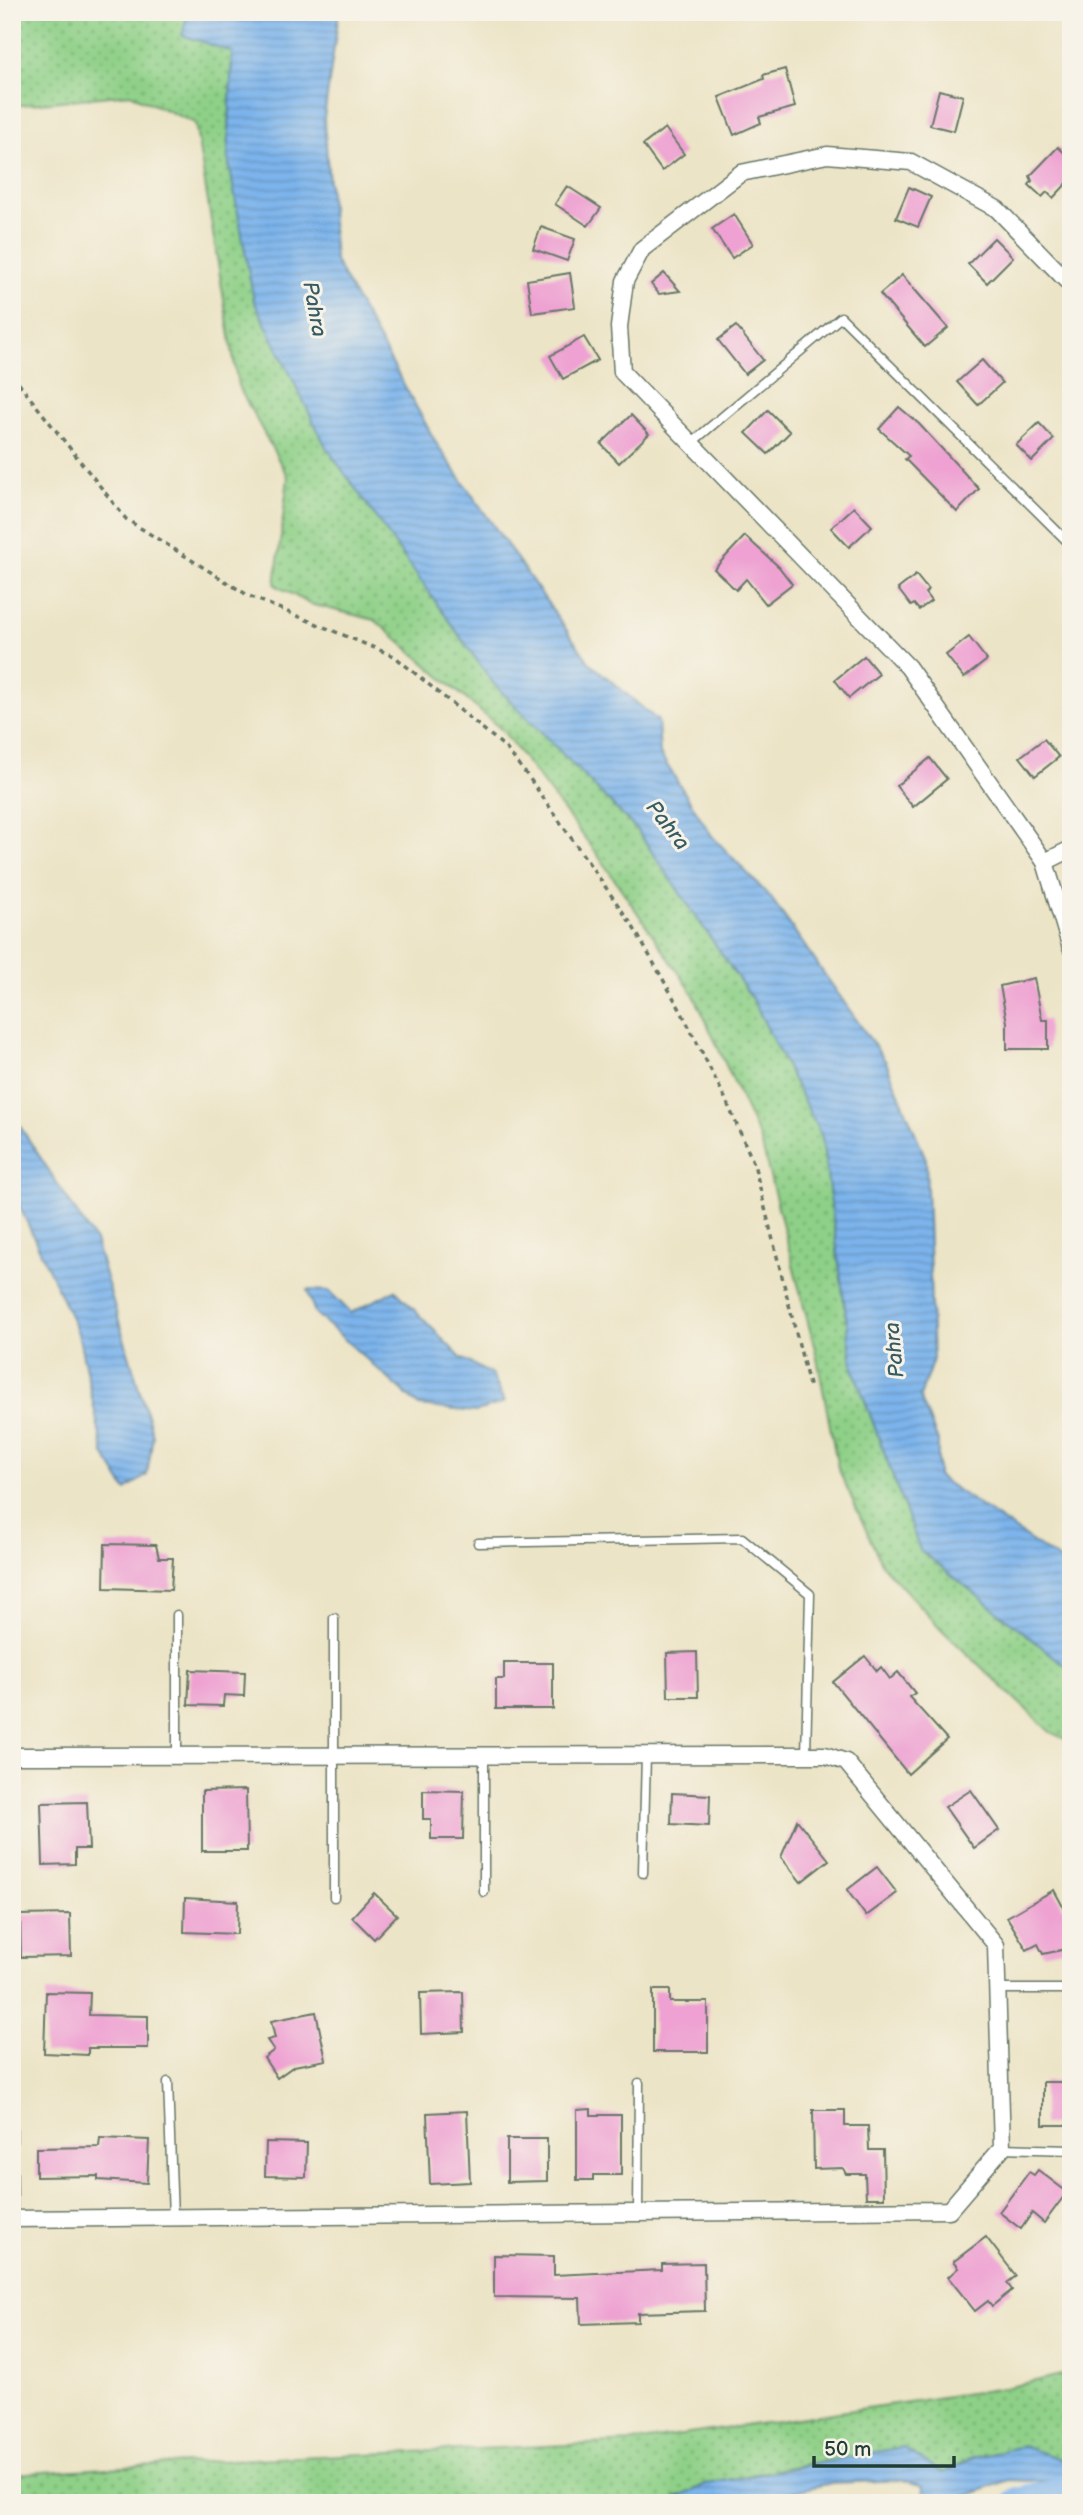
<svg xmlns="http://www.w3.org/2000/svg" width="1083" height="2515" viewBox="0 0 1083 2515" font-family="'Balsamiq Sans',sans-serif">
<defs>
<pattern id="grass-dots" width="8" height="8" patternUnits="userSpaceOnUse" patternTransform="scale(1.75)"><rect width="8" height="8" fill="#8ed087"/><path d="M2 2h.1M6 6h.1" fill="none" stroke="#73aa6f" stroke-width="1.8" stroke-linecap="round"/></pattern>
<pattern id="water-rules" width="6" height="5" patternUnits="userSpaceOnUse" patternTransform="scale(1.75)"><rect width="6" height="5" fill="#7cb4ec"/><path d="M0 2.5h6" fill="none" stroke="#6594c0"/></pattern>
</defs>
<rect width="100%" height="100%" fill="#f7f3e8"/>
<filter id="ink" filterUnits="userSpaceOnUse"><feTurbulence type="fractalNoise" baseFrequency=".0143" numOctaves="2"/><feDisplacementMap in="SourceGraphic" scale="14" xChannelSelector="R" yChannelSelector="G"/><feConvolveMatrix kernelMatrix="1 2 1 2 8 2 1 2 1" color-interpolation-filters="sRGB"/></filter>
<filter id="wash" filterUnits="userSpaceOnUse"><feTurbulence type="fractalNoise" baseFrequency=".00686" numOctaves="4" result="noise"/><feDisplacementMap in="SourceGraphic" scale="28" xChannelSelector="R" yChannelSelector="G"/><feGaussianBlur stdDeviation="1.57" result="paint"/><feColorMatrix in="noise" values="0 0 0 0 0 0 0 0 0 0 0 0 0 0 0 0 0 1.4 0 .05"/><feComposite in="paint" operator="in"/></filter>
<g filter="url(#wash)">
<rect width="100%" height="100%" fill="#ece4c6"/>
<!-- grass -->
<g fill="url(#grass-dots)" stroke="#56865e" stroke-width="2">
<path d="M12,12H250L247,20L188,13L232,52L228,158L493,683L637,830L753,1000L822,1137L853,1368L920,1550L1071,1670V1742L1050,1732L943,1631L882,1565L838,1468L816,1353L761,1142L694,995L597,854L502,730L375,620L310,604L275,585L288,477L238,386L195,123L130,94L12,106Z"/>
<path d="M1071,2373V2459L1065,2461L1022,2446L973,2458L943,2474L810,2463L708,2484L666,2503H12V2474L252,2459L634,2442L1004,2388Z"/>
</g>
<!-- water -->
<g fill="url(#water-rules)" stroke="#4e7890" stroke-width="2">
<path d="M250,12H339L324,118L335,261L438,446L589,662L658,721L660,754L712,836L771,898L886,1062L926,1159L933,1359L920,1397L938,1441V1477L1071,1568V1670L920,1550L853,1368L822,1137L753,1000L637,830L493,683L326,447L254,301L228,158L232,52L182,35L188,13L246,20Z"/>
<path d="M12,1114L95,1241L153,1435L147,1475L126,1490L104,1454L78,1333L12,1190Z"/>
<path d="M307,1290L329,1291L351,1313L395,1290L460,1357L492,1375L505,1402L476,1412L419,1406L315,1313Z"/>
<path d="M1023,2446L1065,2461L1071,2459V2483L1009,2480L969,2495L939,2501V2503H910L923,2497L924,2486L902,2480L832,2483L794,2491L770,2503H666L708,2484L902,2447L943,2473L973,2458Z"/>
</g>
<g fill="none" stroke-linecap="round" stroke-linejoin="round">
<!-- river -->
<path stroke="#7cb4ec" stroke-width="33" d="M1020,2503L1071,2493"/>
</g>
<g id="blocks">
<!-- building -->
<g fill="#eea1d2">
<path d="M785,69L795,107L759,117L761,123L734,135L719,97L764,79L763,75Z"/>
<path d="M939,90L963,96L954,131L930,125Z"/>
<path d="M665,128L684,154L662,171L643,145Z"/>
<path d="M1058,147L1071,159V179L1053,198L1047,192L1042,197L1029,185L1032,181L1030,176Z"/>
<path d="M567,186L601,208L588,226L555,204Z"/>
<path d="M909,187L931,197L918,227L896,218Z"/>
<path d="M734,214L753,244L732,258L712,229Z"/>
<path d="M541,227L575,239L567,261L533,249Z"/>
<path d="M994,238L1013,257L987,283L968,264Z"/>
<path d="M570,273L575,307L532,313L527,280Z"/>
<path d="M664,273L680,291L659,294L651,284Z"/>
<path d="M902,275L948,328L925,347L880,294Z"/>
<path d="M736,326L763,360L745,374L718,340Z"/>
<path d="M584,337L598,360L563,379L550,356Z"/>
<path d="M982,360L1002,383L978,405L957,382Z"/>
<path d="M899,407L919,424L979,489L957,512L905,459L909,456L879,429Z"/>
<path d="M768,410L790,432L768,454L746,433Z"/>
<path d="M631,415L649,434L619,463L601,444Z"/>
<path d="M1039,423L1054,439L1032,461L1016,445Z"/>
<path d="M854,507L872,526L849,547L831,528Z"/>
<path d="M745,536L779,567L792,584L766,604L746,579L736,590L714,569Z"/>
<path d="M916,575L928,590L925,593L931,601L919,610L914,604L911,606L898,589Z"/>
<path d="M969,637L987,660L964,678L946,655Z"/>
<path d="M864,656L879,674L849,698L835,680Z"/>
<path d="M1044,739L1059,757L1035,776L1020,757Z"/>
<path d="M930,758L947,779L913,807L896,786Z"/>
<path d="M1034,978L1042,1020H1048V1049H1007V1022L1000,986Z"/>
<path d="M105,1544L156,1545L159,1558H173L171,1590L104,1588Z"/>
<path d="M697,1652L698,1697H668L667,1653Z"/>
<path d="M865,1656L877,1671L881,1667L890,1679L898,1672L915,1693L909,1697L947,1739L908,1774L833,1682Z"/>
<path d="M504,1663H553V1709H496V1679H504Z"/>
<path d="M190,1670L245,1672L244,1696L224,1695L223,1706L188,1705Z"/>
<path d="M246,1790L247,1851H202V1791Z"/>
<path d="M423,1790L464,1791L463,1839H431V1819H423Z"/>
<path d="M971,1790L999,1830L974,1848L945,1807Z"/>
<path d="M672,1793L710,1795L709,1826L671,1824Z"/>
<path d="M87,1802L89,1849H75V1864L43,1865L41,1803Z"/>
<path d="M797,1820L829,1860L801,1882L781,1857Z"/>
<path d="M877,1867L897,1893L866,1916L847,1890Z"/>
<path d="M1054,1890L1067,1914H1071V1948L1043,1954L1038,1944L1027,1950L1007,1917Z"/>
<path d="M374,1893L397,1915L374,1939L352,1917Z"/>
<path d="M185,1898L238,1901L237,1934L184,1932Z"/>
<path d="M70,1914L71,1956L21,1957L20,1915Z"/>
<path d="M653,1990H670V2002H708V2052H653Z"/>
<path d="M46,1992L90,1993L89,2015L148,2016V2048H88V2055L44,2053Z"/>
<path d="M463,1992L464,2032L421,2034L420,1993Z"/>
<path d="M316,2012L326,2060L294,2066L277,2078L264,2058L274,2050L267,2040L275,2038L271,2021Z"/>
<rect x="1043" y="2082" width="28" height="43"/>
<path d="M591,2109V2115H621V2175H593V2180H577V2110Z"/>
<path d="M813,2110H845V2126H868L869,2150H883L884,2198H866L865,2174H846L843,2168L814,2169Z"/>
<path d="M467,2111L470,2182L430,2184L427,2113Z"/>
<path d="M100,2138L149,2140L147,2183L98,2180V2176L36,2177V2148L99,2147Z"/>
<path d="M507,2139H547V2181L507,2182Z"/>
<path d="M266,2142L307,2143L306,2177L265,2176Z"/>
<path d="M1038,2170L1067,2192L1044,2223L1032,2213L1021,2229L999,2212L1029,2172L1034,2175Z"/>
<path d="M986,2237L1016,2276L1007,2283L1012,2290L992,2306L988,2301L975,2311L948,2277L958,2268L953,2262Z"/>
<path d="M494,2255L554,2256V2275L662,2270V2264L704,2263L705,2311L638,2313V2322L581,2324L580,2298L494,2297Z"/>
</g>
</g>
</g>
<g filter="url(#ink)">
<use href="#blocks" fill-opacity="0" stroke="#677767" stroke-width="2"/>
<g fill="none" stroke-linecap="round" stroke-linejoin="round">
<defs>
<g id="service">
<path d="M690,444L841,317L1071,545"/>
<path d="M478,1543L742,1538L810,1594L806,1754"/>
<path d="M334,1618V1897"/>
<path d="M177,1756V1615"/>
<path d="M643,1873L646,1755"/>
<path d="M484,1892V1755"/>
<path d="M997,1989H1071"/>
<path d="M168,2082L173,2218"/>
<path d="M12,2115L13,2219"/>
<path d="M1002,2148L1071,2150"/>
<path d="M638,2213L639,2083"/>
</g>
<g id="minor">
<path d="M1071,285L997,209L911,162L827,155L741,173L642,249L625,281L619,327L622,372L908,667L1045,862L1071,948"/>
<path d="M1045,862L1071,849"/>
<path d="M12,1756L825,1755L846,1762L996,1945L1002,2148L949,2210L12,2219"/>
</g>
</defs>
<!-- service casing -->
<use href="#service" stroke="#677767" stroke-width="11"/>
<!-- minor casing -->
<use href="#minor" stroke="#677767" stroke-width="19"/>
<!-- path -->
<path stroke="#677767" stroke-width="3.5" stroke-dasharray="5 5" stroke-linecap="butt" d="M12,375L126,519L249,596L394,656L505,747L530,779L632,925L681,1011L725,1098L754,1164L810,1389"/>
<!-- service -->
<use href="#service" stroke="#fff" stroke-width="8"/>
<!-- minor -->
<use href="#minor" stroke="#fff" stroke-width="16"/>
</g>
</g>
<g text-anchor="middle" stroke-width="6" stroke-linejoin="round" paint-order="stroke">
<!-- water labels -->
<g font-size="21" font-style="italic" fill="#365b62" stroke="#f7f3e8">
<text transform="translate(315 309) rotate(80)" y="7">Pahra</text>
<text transform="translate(668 825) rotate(52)" y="7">Pahra</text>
<text transform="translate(894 1350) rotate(-95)" y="7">Pahra</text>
</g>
</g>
<!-- margin -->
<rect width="1083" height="2515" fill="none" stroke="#f7f3e8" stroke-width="42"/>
<!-- scale -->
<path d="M814 2456v10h140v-10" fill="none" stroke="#1f3d34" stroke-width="3.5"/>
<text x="824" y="2456" font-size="21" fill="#1f3d34" stroke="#f7f3e8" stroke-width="5" paint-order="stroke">50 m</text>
</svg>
